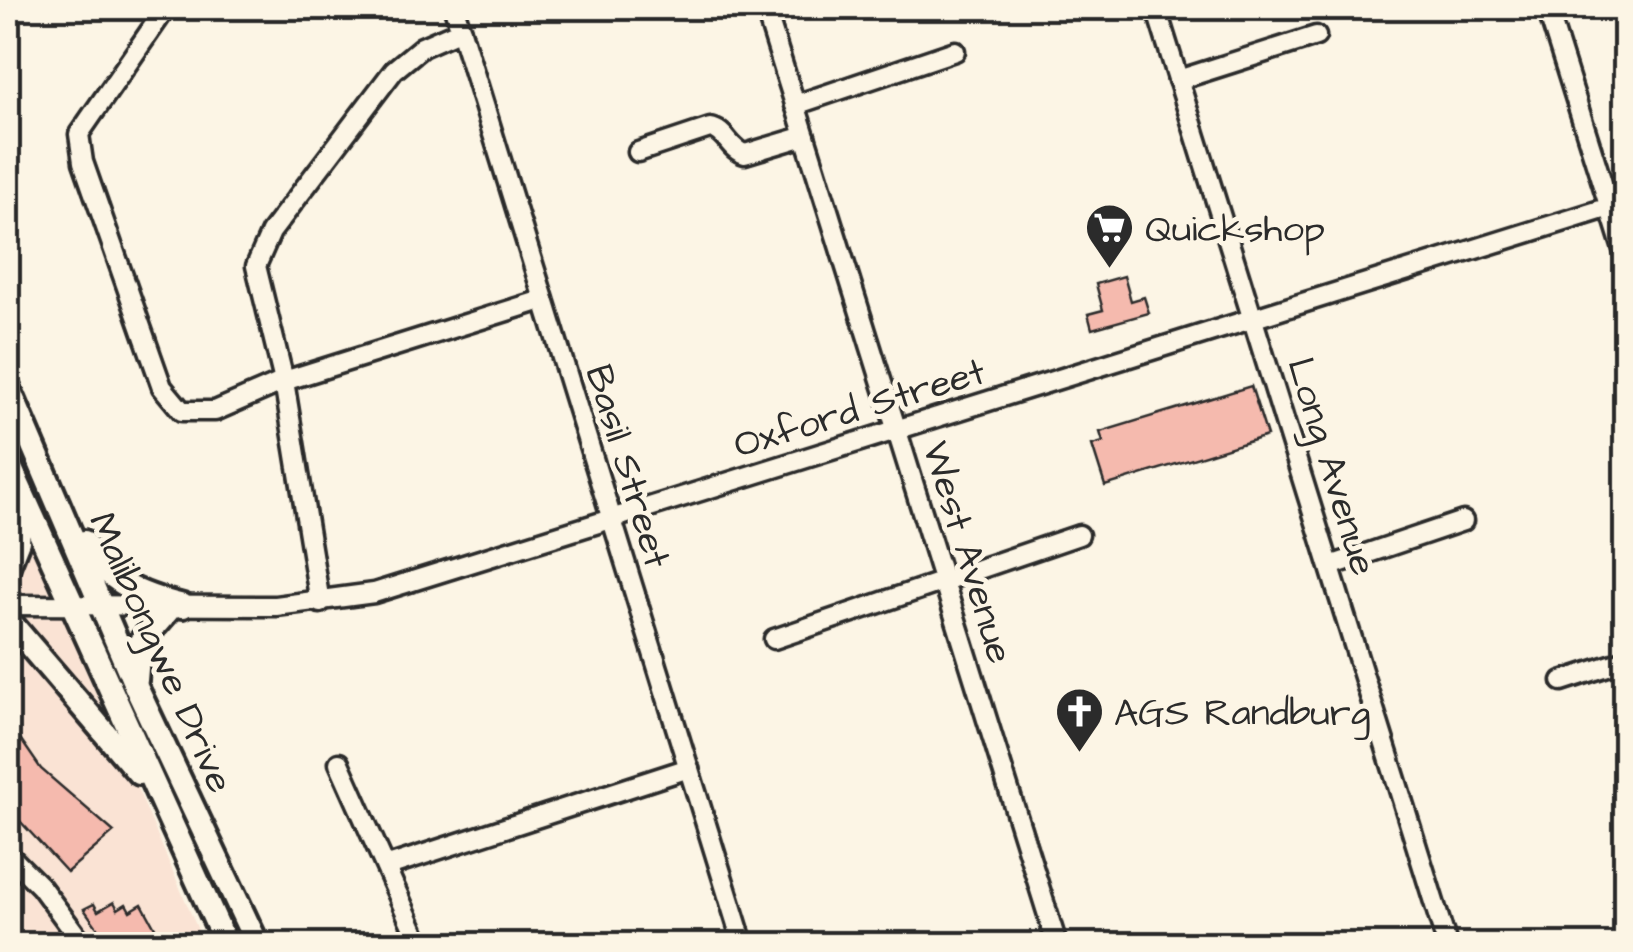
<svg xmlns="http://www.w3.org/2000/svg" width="1633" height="952" viewBox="0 0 1633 952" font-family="'Architects Daughter',sans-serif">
<rect width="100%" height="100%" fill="#fcf5e5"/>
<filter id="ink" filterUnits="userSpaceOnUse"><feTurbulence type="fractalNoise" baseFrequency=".01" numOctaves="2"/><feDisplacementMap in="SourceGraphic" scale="20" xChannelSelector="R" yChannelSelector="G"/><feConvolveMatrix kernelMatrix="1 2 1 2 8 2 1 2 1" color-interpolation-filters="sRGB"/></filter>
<g filter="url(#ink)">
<!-- built -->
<path fill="#fae3d4" d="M8,487L204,944H8Z"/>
<!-- building -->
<g fill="#f5baae" stroke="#2b2b2b" stroke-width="2.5">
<path d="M1124,276L1131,301L1144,297L1149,313L1092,329L1088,314L1103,310L1096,284Z"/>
<path d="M1251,386L1267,436L1105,486L1092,445L1103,442L1100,432Z"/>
<path d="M8,721L41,769L114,832L67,872L8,808Z"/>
<path d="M114,902L118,909L126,904L130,911L142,904L164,944H109L84,909L94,904L98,911Z"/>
</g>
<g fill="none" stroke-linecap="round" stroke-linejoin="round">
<defs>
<g id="minor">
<path d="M166,8L79,134L83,162L162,387L182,411H215L284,381L542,300"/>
<path d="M454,8L743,944"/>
<path d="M765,8L1057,944"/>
<path d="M1156,8L1447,944"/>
<path d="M1547,8L1626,259"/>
<path d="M1178,80L1316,36"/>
<path d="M795,105L955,51"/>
<path d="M638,152L710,128C726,130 729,150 745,154L805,136"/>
<path d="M1330,566L1463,521"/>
<path d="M320,603L284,381L256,266L271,232L394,70L422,47L461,30"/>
<path d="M8,605L276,606L374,593L1626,202"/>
<path d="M774,639L1079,535"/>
<path d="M1562,681L1626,660"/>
<path d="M339,763L420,944"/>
<path d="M8,854L41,887L83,944"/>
<path d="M388,866L689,768"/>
</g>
<g id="major">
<path d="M8,387L136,687L257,944"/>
<path d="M8,462L226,944"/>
<path d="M84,542C108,583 139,595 183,606"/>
<path d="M8,566L18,541L21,502"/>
<path d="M8,620L139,773"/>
<path d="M136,680L139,644L172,606"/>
</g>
</defs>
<!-- minor casing -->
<use href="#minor" stroke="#2b2b2b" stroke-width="25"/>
<!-- major casing -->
<use href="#major" stroke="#2b2b2b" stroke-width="30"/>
<!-- minor -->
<use href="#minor" stroke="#fcf5e5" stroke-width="18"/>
<!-- major -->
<use href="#major" stroke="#fcf5e5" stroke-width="22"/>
</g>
</g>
<!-- icons -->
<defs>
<symbol id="supermarket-pin" viewBox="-11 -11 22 30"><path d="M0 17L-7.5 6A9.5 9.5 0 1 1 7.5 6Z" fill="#2b2b2b" stroke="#fcf5e5"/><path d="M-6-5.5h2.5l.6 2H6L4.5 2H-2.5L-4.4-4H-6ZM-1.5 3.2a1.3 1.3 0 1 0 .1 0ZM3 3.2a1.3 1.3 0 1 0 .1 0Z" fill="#fff"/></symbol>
<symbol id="church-pin" viewBox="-11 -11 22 30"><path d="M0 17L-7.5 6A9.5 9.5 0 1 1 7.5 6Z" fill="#2b2b2b" stroke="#fcf5e5"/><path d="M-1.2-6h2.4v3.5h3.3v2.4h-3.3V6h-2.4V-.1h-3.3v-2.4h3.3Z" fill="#fff"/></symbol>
</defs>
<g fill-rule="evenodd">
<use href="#supermarket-pin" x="1082" y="200" width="55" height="75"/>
<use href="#church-pin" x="1052" y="684" width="55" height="75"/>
</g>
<g text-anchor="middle" stroke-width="10" stroke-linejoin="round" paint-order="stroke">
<!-- poi labels -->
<g font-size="38" fill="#2b2b2b" stroke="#fcf5e5" text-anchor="start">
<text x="1145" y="241">Quickshop</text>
<text x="1114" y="725">AGS Randburg</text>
</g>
<!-- street labels -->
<g font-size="38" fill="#2b2b2b" stroke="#fcf5e5">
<text transform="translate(859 407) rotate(-17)" y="13">Oxford Street</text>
<text transform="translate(629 466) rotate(73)" y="13">Basil Street</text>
<text transform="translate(1333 466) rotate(73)" y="13">Long Avenue</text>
<text transform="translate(969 552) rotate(73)" y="13">West Avenue</text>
<text transform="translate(162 652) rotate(66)" y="13">Malibongwe Drive</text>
</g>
</g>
<!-- margin -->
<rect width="1633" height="952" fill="none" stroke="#fcf5e5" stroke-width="40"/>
<rect x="20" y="20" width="1593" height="912" fill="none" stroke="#2b2b2b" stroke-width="4" filter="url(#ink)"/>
</svg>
